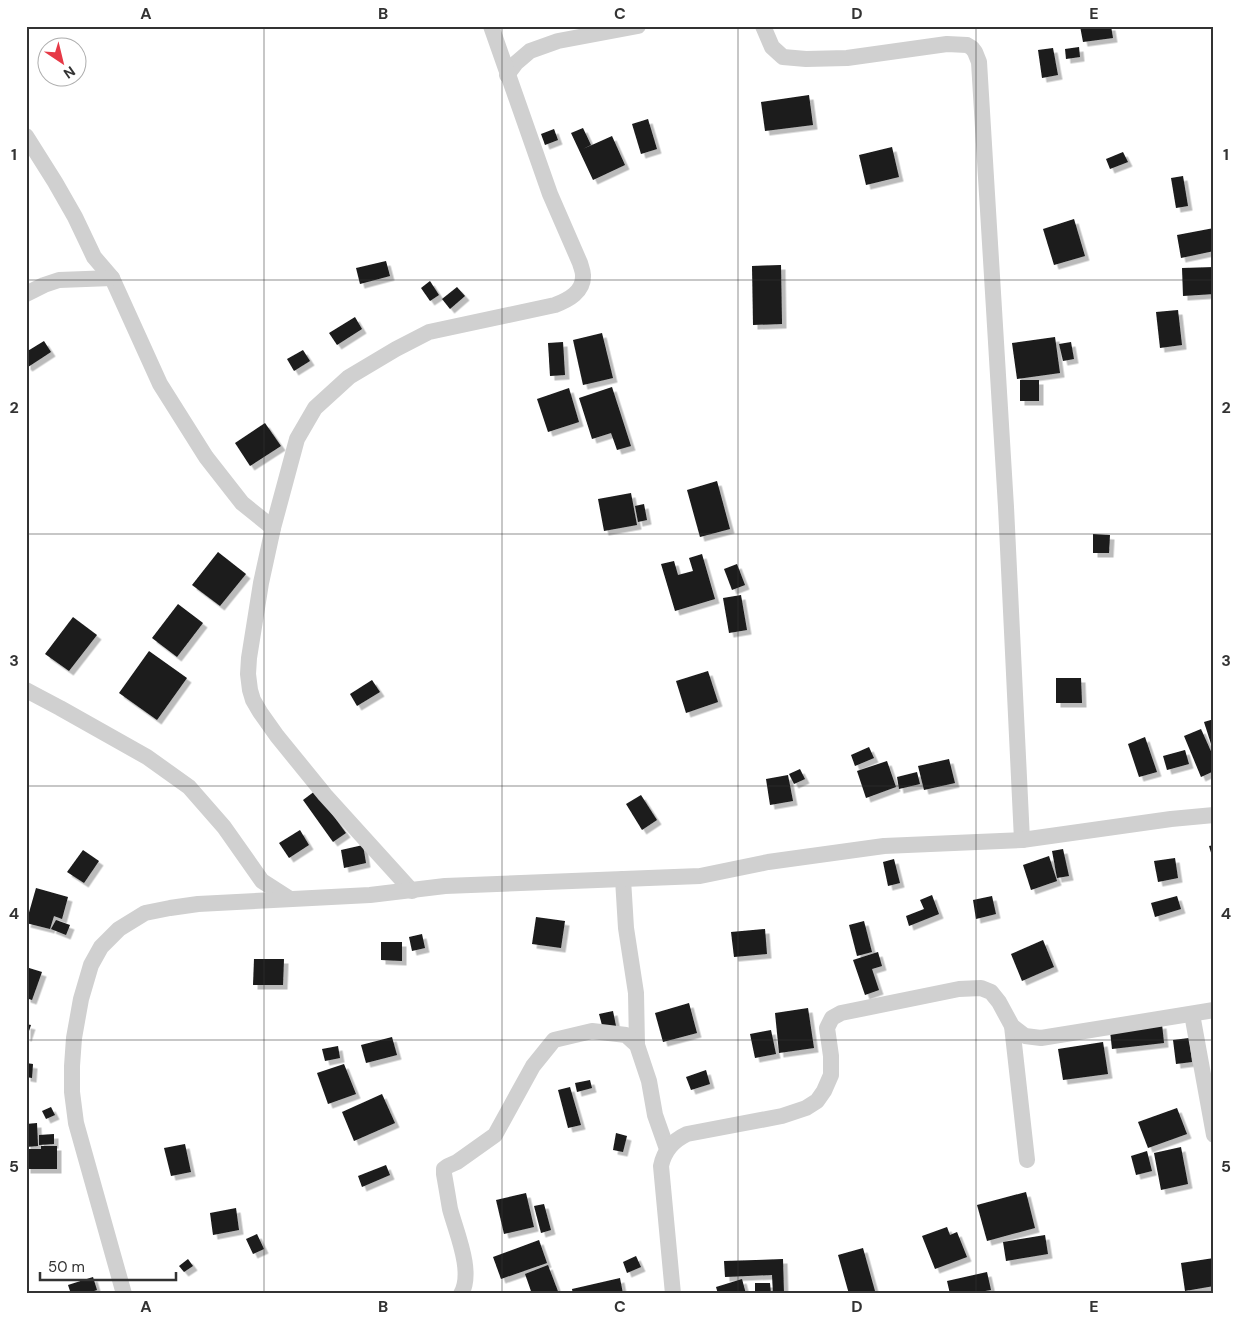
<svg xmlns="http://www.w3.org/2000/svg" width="1240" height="1320" viewBox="0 0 1240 1320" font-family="'DM Sans',sans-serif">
<defs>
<filter id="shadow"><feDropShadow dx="4.5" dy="4.5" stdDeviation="0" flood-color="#0004"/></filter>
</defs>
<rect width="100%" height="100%" fill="#fff"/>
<!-- building -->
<g fill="#1a1a1a" filter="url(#shadow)">
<path d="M1080,26H1111L1113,38L1083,42Z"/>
<path d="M1079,47L1080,57L1066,59L1065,49Z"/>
<path d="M1053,48L1058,75L1042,78L1038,50Z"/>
<path d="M809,95L813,125L765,131L761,102Z"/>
<path d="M648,119L657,149L641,154L632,124Z"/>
<path d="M583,128L591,145L583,149L612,136L625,165L593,180L571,133Z"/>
<path d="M554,129L558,140L545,145L541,134Z"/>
<path d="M892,147L899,177L866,185L859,155Z"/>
<path d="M1123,152L1128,162L1110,169L1106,159Z"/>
<path d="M1183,176L1188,206L1176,208L1171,178Z"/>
<path d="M1074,219L1085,256L1054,265L1043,229Z"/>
<path d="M1214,228V251L1181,258L1177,235Z"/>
<path d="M386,261L390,276L360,284L356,268Z"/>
<path d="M781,265L782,324L753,325L752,266Z"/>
<path d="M1214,267V294L1183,296L1182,268Z"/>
<path d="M430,281L439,295L430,301L421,288Z"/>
<path d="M457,287L465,296L450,309L442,299Z"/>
<path d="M1178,310L1182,345L1160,348L1156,312Z"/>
<path d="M355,317L362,329L337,345L329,333Z"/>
<path d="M602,333L613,378L583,385L573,340Z"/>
<path d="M1055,337L1060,373L1017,379L1012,343Z"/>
<path d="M44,341L51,352L28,367L26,365V352Z"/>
<path d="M563,342L565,375L550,376L548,343Z"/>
<path d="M1071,342L1074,359L1063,361L1059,344Z"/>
<path d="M303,350L310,361L294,371L287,359Z"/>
<rect x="1020" y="380" width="19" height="21"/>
<path d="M612,387L631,446L617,450L611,433L592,439L579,398Z"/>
<path d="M569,388L579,422L548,432L537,399Z"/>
<path d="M265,423L281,446L250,466L235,443Z"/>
<path d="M717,481L730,529L700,537L687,490Z"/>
<path d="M631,493L637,525L604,531L598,499Z"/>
<path d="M644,504L647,520L638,522L635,506Z"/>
<path d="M1093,534L1110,535L1109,553H1093Z"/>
<path d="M218,552L246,574L220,606L192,585Z"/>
<path d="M702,554L715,599L675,611L661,564L674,561L678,575L693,571L689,558Z"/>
<path d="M737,564L745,585L732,590L724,569Z"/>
<path d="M741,595L747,630L729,633L723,598Z"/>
<path d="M178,604L203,623L177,657L152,638Z"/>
<path d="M73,617L97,635L69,671L45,654Z"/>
<path d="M149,651L187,678L157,720L119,693Z"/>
<path d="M708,671L718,702L686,713L676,681Z"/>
<path d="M1056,678H1081L1082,703H1056Z"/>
<path d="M372,680L380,692L357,706L350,694Z"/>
<path d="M1214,719V743L1211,744L1204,722Z"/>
<path d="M1201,729L1214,758V771L1201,777L1184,736Z"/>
<path d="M1145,737L1157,772L1139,777L1128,744Z"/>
<path d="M869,747L874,758L855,766L851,755Z"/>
<path d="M1185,750L1189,764L1167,770L1163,756Z"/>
<path d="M949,759L955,783L924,790L918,766Z"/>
<path d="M887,761L896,787L866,798L857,771Z"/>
<path d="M800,769L805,779L794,784L789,774Z"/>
<path d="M917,772L920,784L899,789L897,777Z"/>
<path d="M788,775L793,801L770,805L766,779Z"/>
<path d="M315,791L346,833L333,842L303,800Z"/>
<path d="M641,795L657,820L642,830L626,804Z"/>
<path d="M300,830L309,845L289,858L279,843Z"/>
<path d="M363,845L366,863L344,868L341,850Z"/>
<path d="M1214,845V855L1212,856L1209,846Z"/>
<path d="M1063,849L1069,876L1057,878L1052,851Z"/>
<path d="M83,850L99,861L84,883L67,872Z"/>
<path d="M1049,856L1057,881L1031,890L1023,865Z"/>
<path d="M1175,858L1178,878L1158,882L1154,861Z"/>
<path d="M894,859L900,883L888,886L883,862Z"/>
<path d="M36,888L68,897L62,919L54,916L50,929L26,923Z"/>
<path d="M932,895L939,914L909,926L906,916L924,909L920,900Z"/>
<path d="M992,896L996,914L976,919L973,900Z"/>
<path d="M1177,896L1181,909L1155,917L1151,903Z"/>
<path d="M536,917L565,921L561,948L532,944Z"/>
<path d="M56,920L70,925L66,935L51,929Z"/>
<path d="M864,921L872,952L857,956L849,925Z"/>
<path d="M765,929L767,954L734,957L731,932Z"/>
<path d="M422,934L425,948L412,951L409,937Z"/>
<path d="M1043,940L1054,967L1022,981L1011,954Z"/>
<path d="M381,942H402V961L381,960Z"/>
<path d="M878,952L882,966L872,969L879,990L865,995L853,960Z"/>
<path d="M254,959H284L283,985H253Z"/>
<path d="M26,967L42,972L32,1000L26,998Z"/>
<path d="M689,1003L697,1033L663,1042L655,1013Z"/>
<path d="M808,1008L814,1048L779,1053L775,1013Z"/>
<path d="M613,1011L616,1026L603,1029L599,1014Z"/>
<path d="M26,1024L31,1025L27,1037H26Z"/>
<path d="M1162,1024L1164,1043L1112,1049L1110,1031Z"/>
<path d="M771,1030L776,1054L755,1058L750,1034Z"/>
<path d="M392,1037L397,1055L366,1063L361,1045Z"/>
<path d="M1189,1038L1192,1062L1176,1064L1173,1040Z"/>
<path d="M1103,1042L1108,1074L1063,1080L1058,1049Z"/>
<path d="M338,1046L340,1058L325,1061L322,1049Z"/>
<path d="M26,1063L33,1064L32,1078L26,1077Z"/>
<path d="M344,1064L356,1094L328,1104L317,1073Z"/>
<path d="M706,1070L710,1084L691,1090L686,1077Z"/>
<path d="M590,1080L592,1088L577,1092L575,1083Z"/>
<path d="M570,1087L581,1125L568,1128L558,1090Z"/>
<path d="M382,1094L395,1123L354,1141L342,1112Z"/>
<path d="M51,1107L55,1115L46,1119L42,1111Z"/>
<path d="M1177,1108L1187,1134L1148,1148L1138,1122Z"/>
<path d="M37,1123L38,1146L26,1147V1124Z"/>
<path d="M616,1133L627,1136L623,1152L613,1150Z"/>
<path d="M54,1134V1144L39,1145V1135Z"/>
<path d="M185,1144L191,1172L171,1176L164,1148Z"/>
<path d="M41,1146H57V1169H26V1149H41Z"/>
<path d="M1181,1147L1188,1184L1161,1190L1154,1153Z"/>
<path d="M1147,1151L1152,1171L1136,1175L1131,1156Z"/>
<path d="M386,1165L390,1175L362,1187L358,1176Z"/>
<path d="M1026,1192L1035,1228L987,1241L977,1205Z"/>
<path d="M526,1193L534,1227L504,1234L496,1200Z"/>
<path d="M544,1204L551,1230L541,1233L534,1206Z"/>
<path d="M236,1208L239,1230L213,1235L210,1213Z"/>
<path d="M947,1227L950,1235L957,1232L967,1257L935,1269L922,1236Z"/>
<path d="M257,1234L264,1249L253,1254L246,1239Z"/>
<path d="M1045,1235L1048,1254L1006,1261L1003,1242Z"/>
<path d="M539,1240L547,1263L501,1279L493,1257Z"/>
<path d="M863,1248L875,1291L867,1294H849L838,1255Z"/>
<path d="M636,1256L641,1267L627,1273L623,1262Z"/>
<path d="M1214,1258V1286L1185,1291L1181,1263Z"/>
<path d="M188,1259L193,1266L184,1272L179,1266Z"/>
<path d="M783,1259L784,1294H773L772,1275L725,1277L724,1261Z"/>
<path d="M548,1265L559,1294H532L525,1274Z"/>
<path d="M987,1272L991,1290L985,1291L986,1294H950L947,1281Z"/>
<path d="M93,1277L97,1290L85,1294H71L68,1285Z"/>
<path d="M620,1278L623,1294H573L572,1289Z"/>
<path d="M742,1279L746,1294H718L716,1287Z"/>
<path d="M755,1283H770L771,1294H755Z"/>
</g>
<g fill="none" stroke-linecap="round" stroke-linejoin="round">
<!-- street -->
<g stroke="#d0d0d0" stroke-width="16">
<path d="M763,26L772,47L783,57L806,59L847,58L947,44L967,45L972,48L975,52L979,62L1006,507L1022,840"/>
<path d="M507,75L516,63L530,51L558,41L638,26"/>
<path d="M26,136L55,182L75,217L94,257L112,278L160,384L206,457L242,503L273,528"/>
<path d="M26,294L44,285L59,280L112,278"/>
<path d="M26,690L60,708L147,757L189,787L224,827L262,881L290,899"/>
<path d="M623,879L626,928L636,993L637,1045"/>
<path d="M412,891L325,795L277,736L260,712L253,700L250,690L248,674L249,658L261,583L273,528L297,439L315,408L349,377L396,349L429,332L555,305C568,300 584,292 583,275C583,271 581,267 580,263L550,194L491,26"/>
<path d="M1192,1014L1214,1135"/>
<path d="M1012,1026L1027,1160"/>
<path d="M124,1294L76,1123L72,1092V1066L74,1038L81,999L91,965L101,947L119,929L145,913L170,908L198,904L370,895L445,886L700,876L768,862L884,846L1022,840L1171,819L1214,815"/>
<path d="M461,1294C474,1272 456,1232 450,1209C448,1197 446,1185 444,1174V1169L448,1166L457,1162L495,1135L533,1066L554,1040L592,1031L626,1035L637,1045L649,1081L655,1115L667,1149"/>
<path d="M673,1294L661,1166C664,1151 672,1141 687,1134L782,1116L806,1108L817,1101L824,1091L831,1075V1056L827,1028L832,1018L841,1013L959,989L981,988L991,992L999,1002L1012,1026L1025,1036L1041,1038L1214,1010"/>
</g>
</g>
<!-- grid -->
<path fill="none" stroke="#333" stroke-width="1" stroke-opacity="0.55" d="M264,26V1294M502,26V1294M738,26V1294M976,26V1294M26,280H1214M26,534H1214M26,786H1214M26,1040H1214"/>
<!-- border -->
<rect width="1240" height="1320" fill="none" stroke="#ffffff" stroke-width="55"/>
<!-- north arrow -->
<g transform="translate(62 62) rotate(145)"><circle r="24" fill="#ffffff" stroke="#adadad"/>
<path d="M0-4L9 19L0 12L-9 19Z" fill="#e63946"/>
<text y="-8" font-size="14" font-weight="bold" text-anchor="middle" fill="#333333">N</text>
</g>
<!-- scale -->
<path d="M40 1272v8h136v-8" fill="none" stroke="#333333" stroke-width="2.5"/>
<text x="48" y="1272" font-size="15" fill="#333333" stroke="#ffffff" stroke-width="4" paint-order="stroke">50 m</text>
<rect x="28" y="28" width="1184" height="1264" fill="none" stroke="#333" stroke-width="2"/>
<g font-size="16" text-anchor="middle" font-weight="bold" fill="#333">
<text x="146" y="19">A</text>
<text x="383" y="19">B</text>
<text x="620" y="19">C</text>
<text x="857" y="19">D</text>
<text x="1094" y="19">E</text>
<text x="14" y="160">1</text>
<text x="1226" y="160">1</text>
<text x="14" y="413">2</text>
<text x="1226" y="413">2</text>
<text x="14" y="666">3</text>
<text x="1226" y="666">3</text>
<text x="14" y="919">4</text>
<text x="1226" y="919">4</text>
<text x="14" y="1172">5</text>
<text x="1226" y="1172">5</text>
<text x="146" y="1312">A</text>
<text x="383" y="1312">B</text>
<text x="620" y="1312">C</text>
<text x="857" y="1312">D</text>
<text x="1094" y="1312">E</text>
</g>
</svg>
